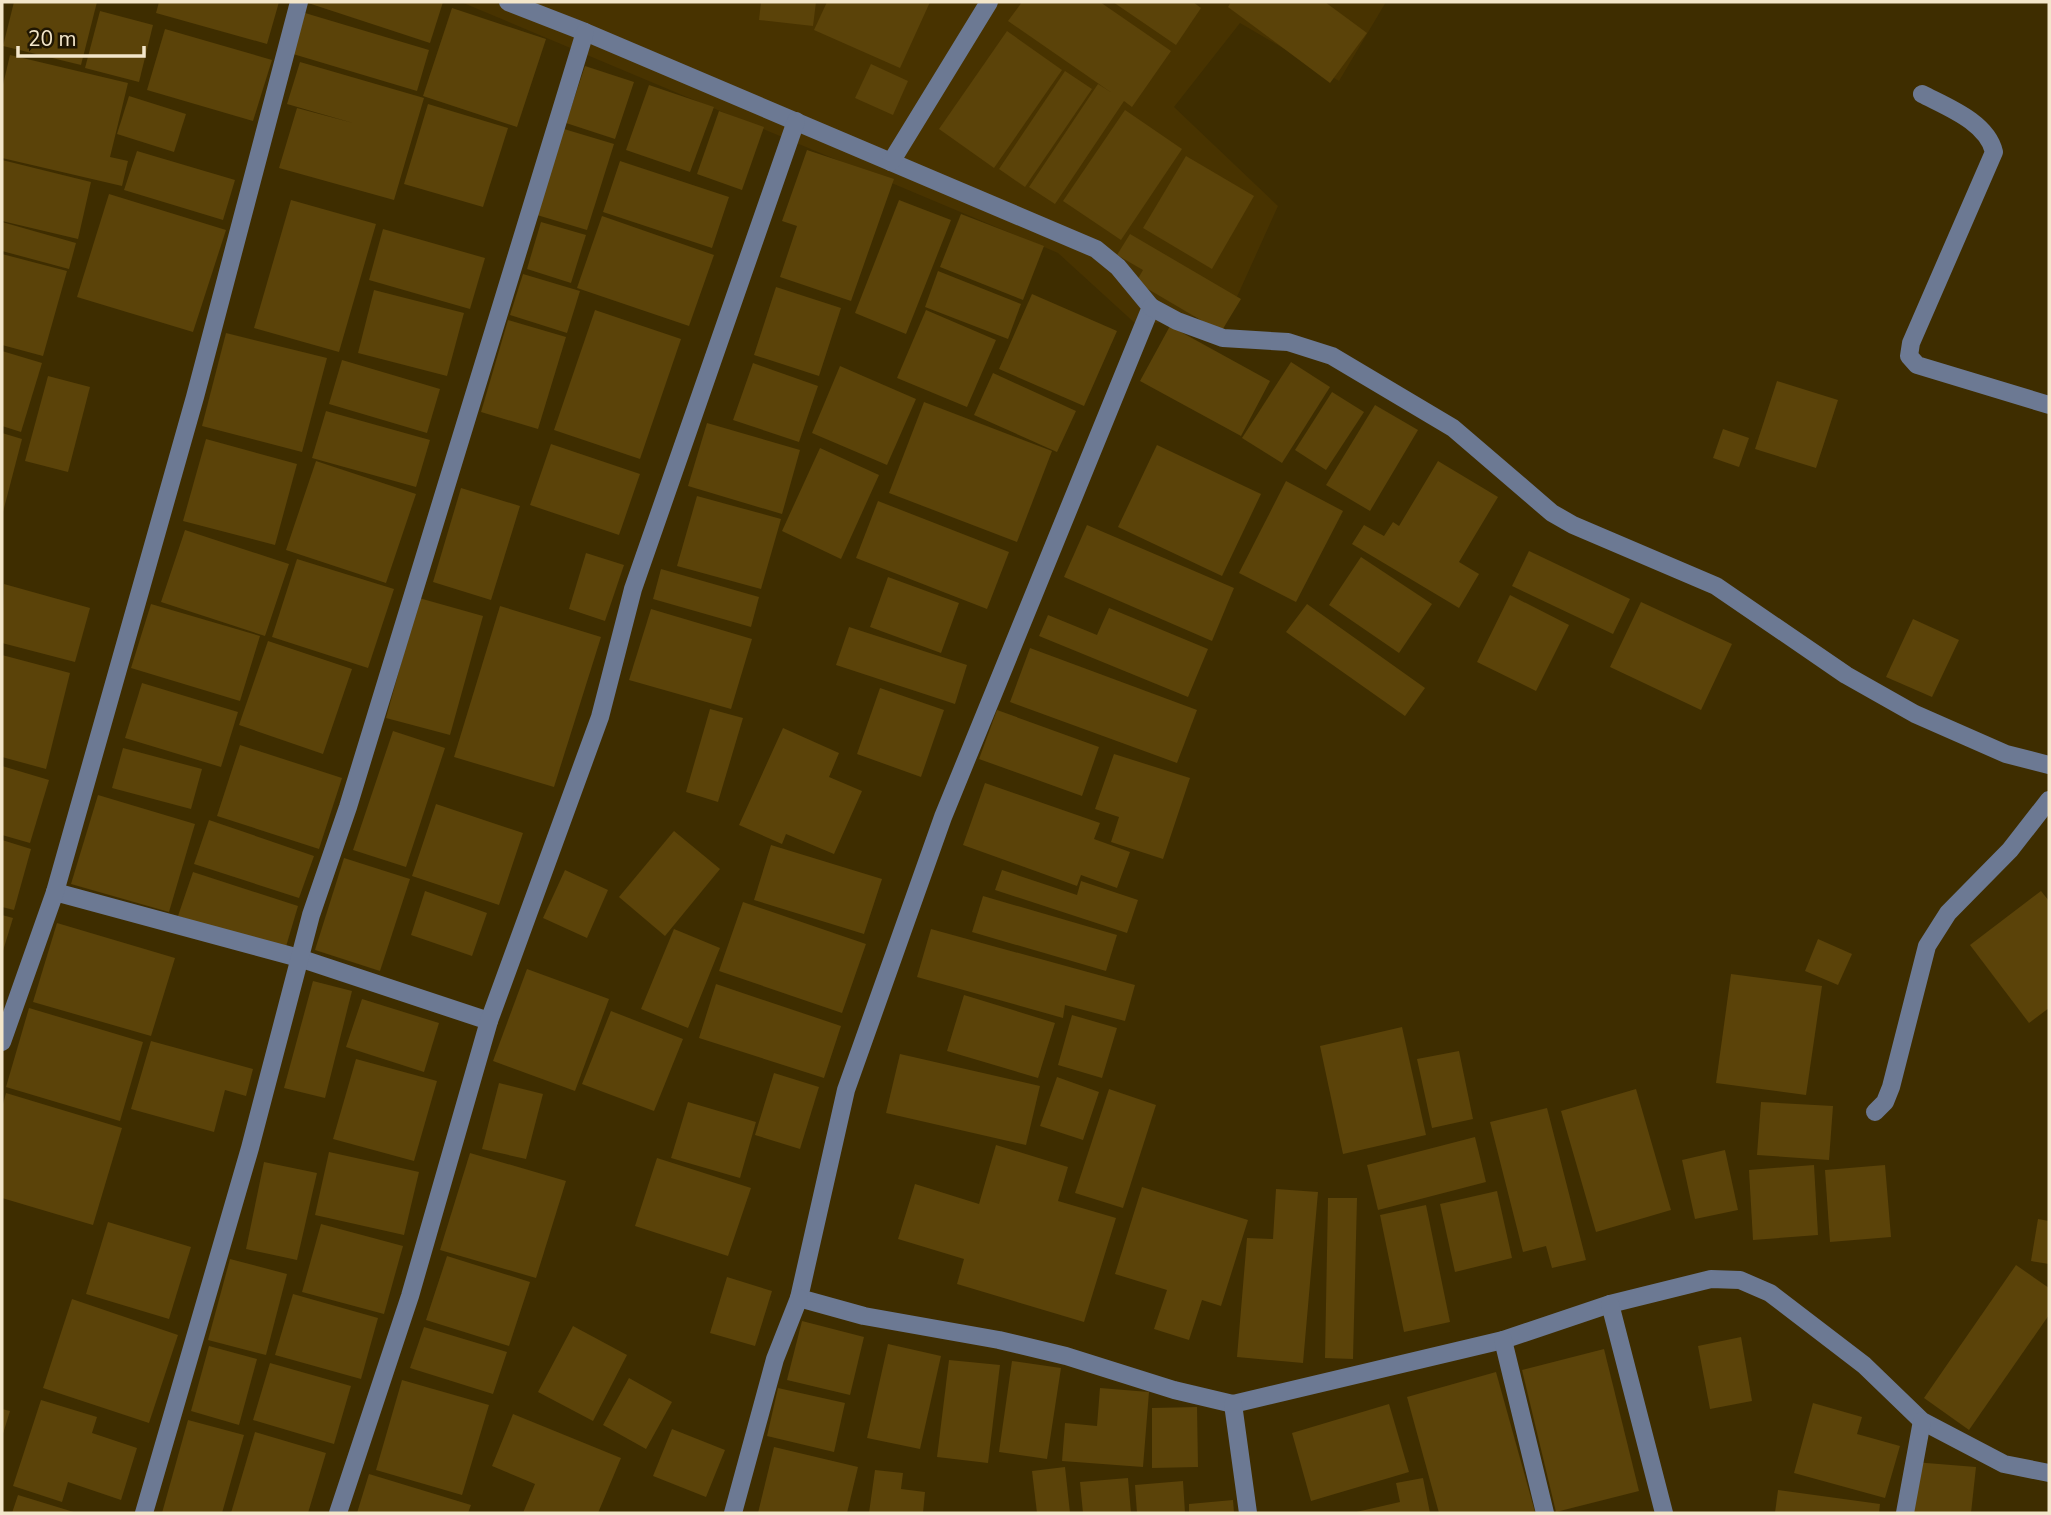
<svg xmlns="http://www.w3.org/2000/svg" width="2051" height="1515" viewBox="0 0 2051 1515" font-family="'Nunito Sans',sans-serif">
<rect width="100%" height="100%" fill="#3e2d00"/>
<!-- built -->
<path fill="#483300" d="M461,2H1386L1339,81L1240,23L1174,107L1278,206L1231,310L1138,326L1058,253Z"/>
<!-- building -->
<g fill="#5b4309">
<path d="M14,2H97L81,65L3,46Z"/>
<path d="M159,2H279L267,44L156,13Z"/>
<path d="M305,2H443L430,43Z"/>
<path d="M761,2H816L813,26L759,20Z"/>
<path d="M827,2H930L900,68L814,30Z"/>
<path d="M1022,2H1100L1171,51L1132,107L1124,101L1055,204L1029,187L1098,84L1112,93L1008,21Z"/>
<path d="M1113,2H1193L1201,8L1176,45Z"/>
<path d="M1231,2H1325L1367,33L1330,83L1228,7Z"/>
<path d="M452,8L546,39L517,127L423,96Z"/>
<path d="M100,11L153,25L139,82L85,68Z"/>
<path d="M305,13L429,50L417,91L293,54Z"/>
<path d="M165,29L272,60L253,121L147,90Z"/>
<path d="M1007,31L1062,70L994,168L939,129Z"/>
<path d="M10,55L128,83L110,157L128,161L122,186L2,158V89Z"/>
<path d="M300,62L424,98L394,200L279,168L297,108L353,123L287,104Z"/>
<path d="M871,64L908,81L893,115L855,98Z"/>
<path d="M585,66L634,82L615,139L566,123Z"/>
<path d="M1065,71L1092,89L1025,187L999,169Z"/>
<path d="M649,85L714,107L690,172L626,150Z"/>
<path d="M129,96L186,114L174,152L117,134Z"/>
<path d="M428,104L508,128L483,207L404,184Z"/>
<path d="M1125,110L1182,149L1121,240L1063,201Z"/>
<path d="M719,111L764,127L742,190L697,174Z"/>
<path d="M564,129L614,144L587,230L537,215Z"/>
<path d="M807,150L894,179L851,301L780,277L797,226L782,221Z"/>
<path d="M137,151L235,180L223,220L124,190Z"/>
<path d="M1186,156L1254,196L1212,269L1143,228Z"/>
<path d="M2,160L91,182L78,239L2,221Z"/>
<path d="M620,161L729,197L712,248L603,212Z"/>
<path d="M109,194L226,230L193,332L77,297Z"/>
<path d="M291,200L376,224L339,352L254,328Z"/>
<path d="M899,200L951,220L906,334L855,313Z"/>
<path d="M961,214L1044,246L1023,300L940,267Z"/>
<path d="M602,216L714,255L689,326L577,288Z"/>
<path d="M2,222L76,243L69,269L2,251Z"/>
<path d="M541,222L586,235L571,283L527,269Z"/>
<path d="M383,229L485,258L470,309L369,280Z"/>
<path d="M1130,234L1241,299L1221,332L1136,282L1143,270L1117,255Z"/>
<path d="M2,254L67,271L43,356L2,345Z"/>
<path d="M938,271L1021,304L1008,339L925,307Z"/>
<path d="M523,274L580,291L567,333L510,315Z"/>
<path d="M776,287L841,308L819,376L754,355Z"/>
<path d="M374,290L464,313L447,376L358,353Z"/>
<path d="M1032,294L1117,331L1084,406L999,369Z"/>
<path d="M595,310L681,339L640,459L554,430Z"/>
<path d="M926,310L996,340L967,407L897,378Z"/>
<path d="M508,320L566,337L538,429L481,412Z"/>
<path d="M1170,326L1270,381L1241,436L1140,381Z"/>
<path d="M226,333L327,358L302,452L202,426Z"/>
<path d="M2,351L42,363L21,432L2,426Z"/>
<path d="M342,360L440,389L427,433L329,404Z"/>
<path d="M1291,362L1330,387L1282,463L1242,438Z"/>
<path d="M753,363L818,386L799,442L733,420Z"/>
<path d="M840,366L916,399L887,465L812,433Z"/>
<path d="M993,373L1076,411L1057,452L974,415Z"/>
<path d="M48,376L90,387L68,472L25,461Z"/>
<path d="M1777,381L1838,400L1816,468L1755,449Z"/>
<path d="M1332,392L1364,412L1326,470L1295,450Z"/>
<path d="M924,402L1052,451L1017,542L889,493Z"/>
<path d="M1375,405L1418,430L1370,511L1326,485Z"/>
<path d="M326,411L430,440L416,487L312,458Z"/>
<path d="M707,423L800,450L782,514L688,486Z"/>
<path d="M1723,429L1749,438L1739,467L1713,458Z"/>
<path d="M2,433L22,439L3,512H2Z"/>
<path d="M206,439L297,464L275,545L183,521Z"/>
<path d="M551,444L640,474L619,535L530,505Z"/>
<path d="M1157,445L1261,494L1222,576L1118,527Z"/>
<path d="M820,448L879,475L841,559L782,531Z"/>
<path d="M316,461L416,494L386,583L286,550Z"/>
<path d="M1438,461L1498,497L1459,562L1479,574L1459,608L1352,544L1364,525L1384,536L1393,522L1399,526Z"/>
<path d="M1286,481L1343,511L1296,602L1239,573Z"/>
<path d="M461,488L520,506L491,600L433,582Z"/>
<path d="M697,496L781,519L761,589L677,566Z"/>
<path d="M878,501L1009,552L987,609L856,558Z"/>
<path d="M1087,525L1234,588L1212,641L1064,577Z"/>
<path d="M185,530L289,564L265,636L161,602Z"/>
<path d="M1529,551L1630,599L1613,634L1512,586Z"/>
<path d="M586,553L624,565L605,621L569,609Z"/>
<path d="M1361,557L1432,604L1399,653L1329,605Z"/>
<path d="M297,559L394,589L368,668L272,637Z"/>
<path d="M661,569L759,597L751,627L653,599Z"/>
<path d="M888,577L959,603L941,653L870,627Z"/>
<path d="M4,584L90,608L75,662L2,643Z"/>
<path d="M1510,595L1569,625L1536,691L1477,662Z"/>
<path d="M419,598L483,616L450,735L386,718Z"/>
<path d="M1641,602L1732,644L1701,710L1610,667Z"/>
<path d="M151,604L260,636L240,701L131,668Z"/>
<path d="M1307,604L1425,688L1405,716L1286,632Z"/>
<path d="M500,606L601,637L554,787L454,757Z"/>
<path d="M1109,608L1208,649L1188,697L1039,636L1048,615L1097,635Z"/>
<path d="M651,609L752,639L731,709L629,680Z"/>
<path d="M1913,619L1959,640L1932,697L1886,677Z"/>
<path d="M849,627L967,665L955,704L836,665Z"/>
<path d="M268,641L352,669L323,754L239,725Z"/>
<path d="M1030,648L1197,710L1177,763L1010,702Z"/>
<path d="M2,655L70,673L46,769L2,757Z"/>
<path d="M142,683L238,712L221,767L125,738Z"/>
<path d="M880,688L944,710L921,777L857,754Z"/>
<path d="M710,709L743,718L718,802L686,792Z"/>
<path d="M997,710L1099,747L1082,796L979,759Z"/>
<path d="M783,728L839,753L829,777L862,791L834,854L786,834L782,844L739,825Z"/>
<path d="M393,731L445,748L406,867L353,850Z"/>
<path d="M240,745L342,778L319,849L217,816Z"/>
<path d="M123,748L202,769L191,809L112,788Z"/>
<path d="M1114,754L1190,778L1163,859L1111,842L1119,817L1095,809Z"/>
<path d="M2,766L49,780L30,843L2,835Z"/>
<path d="M985,783L1100,823L1094,839L1130,852L1117,888L1081,875L1077,886L963,845Z"/>
<path d="M98,795L195,824L169,912L71,884Z"/>
<path d="M436,804L523,833L499,905L412,876Z"/>
<path d="M209,820L314,856L299,898L194,864Z"/>
<path d="M674,831L720,869L665,936L619,897Z"/>
<path d="M2,840L31,849L14,910L2,907Z"/>
<path d="M771,845L882,879L864,934L754,900Z"/>
<path d="M344,858L410,879L380,971L315,950Z"/>
<path d="M565,870L608,890L587,938L543,918Z"/>
<path d="M1002,870L1077,895L1081,881L1138,900L1127,933L995,890Z"/>
<path d="M193,872L298,906L285,950L178,916Z"/>
<path d="M425,891L487,913L472,956L411,935Z"/>
<path d="M2041,891L2049,901V1008L2029,1023L1970,945Z"/>
<path d="M983,896L1117,935L1106,971L972,932Z"/>
<path d="M743,902L866,944L842,1013L719,971Z"/>
<path d="M2,915L13,918L2,954Z"/>
<path d="M57,923L175,958L151,1036L33,1002Z"/>
<path d="M674,929L720,948L688,1028L641,1009Z"/>
<path d="M931,929L1135,985L1125,1021L1065,1005L1063,1018L917,977Z"/>
<path d="M1818,939L1852,954L1838,985L1805,971Z"/>
<path d="M527,969L609,999L575,1091L493,1061Z"/>
<path d="M1731,974L1822,986L1806,1095L1716,1083Z"/>
<path d="M313,981L352,991L325,1098L284,1088Z"/>
<path d="M716,984L841,1026L824,1078L699,1038Z"/>
<path d="M964,995L1055,1023L1038,1078L947,1051Z"/>
<path d="M362,999L439,1023L424,1072L346,1047Z"/>
<path d="M29,1008L143,1042L120,1121L6,1087Z"/>
<path d="M611,1011L683,1039L654,1111L582,1084Z"/>
<path d="M1072,1015L1117,1028L1102,1078L1058,1065Z"/>
<path d="M1402,1027L1426,1135L1343,1154L1320,1046Z"/>
<path d="M151,1041L253,1069L246,1096L225,1090L214,1132L131,1109Z"/>
<path d="M1459,1051L1473,1119L1432,1128L1417,1059Z"/>
<path d="M900,1054L1040,1086L1026,1145L886,1113Z"/>
<path d="M356,1059L437,1081L414,1161L333,1139Z"/>
<path d="M774,1073L819,1087L800,1149L755,1135Z"/>
<path d="M1057,1077L1099,1092L1083,1140L1040,1126Z"/>
<path d="M499,1083L543,1094L526,1159L482,1149Z"/>
<path d="M1109,1089L1156,1105L1123,1208L1075,1193Z"/>
<path d="M1636,1089L1671,1210L1596,1232L1561,1111Z"/>
<path d="M6,1093L122,1128L93,1225L2,1198V1108Z"/>
<path d="M688,1102L756,1122L740,1178L671,1158Z"/>
<path d="M1761,1102L1833,1106L1829,1160L1757,1155Z"/>
<path d="M1547,1108L1586,1260L1552,1268L1546,1246L1523,1252L1490,1122Z"/>
<path d="M1475,1137L1486,1182L1378,1210L1367,1165Z"/>
<path d="M996,1145L1068,1167L1058,1201L1116,1218L1084,1322L957,1284L964,1259L898,1239L915,1184L979,1204Z"/>
<path d="M1725,1150L1738,1210L1695,1219L1682,1160Z"/>
<path d="M329,1152L419,1172L404,1235L315,1215Z"/>
<path d="M470,1153L566,1181L536,1278L440,1250Z"/>
<path d="M657,1158L751,1188L728,1256L635,1226Z"/>
<path d="M264,1162L317,1173L297,1260L246,1249Z"/>
<path d="M1814,1165L1818,1235L1753,1240L1749,1170Z"/>
<path d="M1885,1165L1891,1237L1830,1242L1825,1170Z"/>
<path d="M1142,1187L1248,1220L1221,1306L1202,1300L1189,1340L1154,1329L1167,1290L1115,1274Z"/>
<path d="M1276,1189L1318,1192L1303,1363L1237,1357L1247,1238L1273,1239Z"/>
<path d="M1497,1191L1512,1258L1455,1272L1440,1204Z"/>
<path d="M1328,1198H1357L1353,1359L1325,1358Z"/>
<path d="M1426,1205L1450,1322L1404,1332L1380,1215Z"/>
<path d="M2038,1219L2049,1221V1264L2031,1261Z"/>
<path d="M108,1222L191,1247L169,1319L86,1294Z"/>
<path d="M321,1224L403,1246L384,1314L302,1292Z"/>
<path d="M447,1256L530,1282L509,1346L426,1320Z"/>
<path d="M230,1259L287,1274L266,1355L208,1340Z"/>
<path d="M2016,1265L2049,1288V1315L1969,1430L1924,1398Z"/>
<path d="M727,1277L772,1291L755,1346L710,1333Z"/>
<path d="M293,1294L378,1318L361,1379L275,1355Z"/>
<path d="M72,1299L178,1335L149,1423L43,1388Z"/>
<path d="M802,1321L864,1337L850,1395L787,1380Z"/>
<path d="M573,1326L627,1355L593,1421L538,1392Z"/>
<path d="M424,1327L507,1352L493,1394L410,1368Z"/>
<path d="M1741,1337L1752,1401L1710,1409L1698,1346Z"/>
<path d="M888,1344L941,1356L920,1449L867,1438Z"/>
<path d="M209,1346L257,1359L239,1425L191,1411Z"/>
<path d="M1604,1349L1639,1491L1556,1512L1522,1370Z"/>
<path d="M949,1360L1000,1365L988,1463L937,1457Z"/>
<path d="M1012,1361L1061,1368L1047,1459L999,1452Z"/>
<path d="M270,1363L351,1386L334,1444L253,1420Z"/>
<path d="M1496,1372L1535,1512L1439,1513L1407,1397Z"/>
<path d="M629,1378L672,1402L646,1449L603,1425Z"/>
<path d="M402,1380L489,1405L462,1495L376,1470Z"/>
<path d="M778,1388L845,1403L834,1452L767,1436Z"/>
<path d="M1100,1388L1149,1392L1143,1467L1062,1461L1065,1423L1097,1426Z"/>
<path d="M41,1400L97,1417L92,1433L137,1448L121,1500L68,1482L62,1502L13,1486Z"/>
<path d="M1813,1403L1862,1417L1857,1434L1900,1446L1885,1498L1794,1473Z"/>
<path d="M1389,1404L1409,1472L1311,1501L1292,1433Z"/>
<path d="M1197,1407L1198,1467L1152,1468V1408Z"/>
<path d="M2,1409L10,1411L2,1437Z"/>
<path d="M513,1414L621,1458L598,1513H523L535,1484L492,1466Z"/>
<path d="M188,1420L244,1435L222,1513H162Z"/>
<path d="M672,1429L725,1450L706,1497L653,1476Z"/>
<path d="M255,1432L326,1453L308,1513H231Z"/>
<path d="M774,1447L858,1467L847,1513H758Z"/>
<path d="M1914,1462L1976,1467L1971,1513H1909Z"/>
<path d="M1065,1467L1070,1513H1037L1032,1471Z"/>
<path d="M875,1470L903,1473L901,1489L925,1492L923,1513H869Z"/>
<path d="M369,1474L471,1505L468,1513H357Z"/>
<path d="M1128,1478L1131,1513H1083L1080,1482Z"/>
<path d="M1423,1478L1430,1513H1352L1400,1502L1396,1483Z"/>
<path d="M1183,1481L1185,1513H1137L1135,1485Z"/>
<path d="M1778,1490L1880,1504L1879,1513H1775Z"/>
<path d="M18,1495L77,1513H12Z"/>
<path d="M1233,1500L1234,1513H1189V1504Z"/>
</g>
<g fill="none" stroke-linecap="round" stroke-linejoin="round">
<!-- minor -->
<g stroke="#6c7993" stroke-width="18">
<path d="M508,2L585,32L1096,249L1118,267L1151,307L943,817L846,1090L799,1298L864,1316L999,1340L1066,1356L1174,1390L1233,1404L1503,1340L1610,1304L1711,1279L1740,1280L1770,1293L1864,1365L1922,1421L2004,1464L2049,1473"/>
<path d="M1922,94C1947,107 1987,122 1994,152L1911,343L1909,356L1917,365L2049,405"/>
<path d="M891,162L989,2"/>
<path d="M1151,307L1177,321L1223,338L1288,342L1332,356L1453,428L1552,513L1573,525L1716,586L1846,675L1915,714L2006,754L2049,765"/>
<path d="M55,892L299,958L489,1021"/>
<path d="M2,1042L55,892L195,397L299,2"/>
<path d="M1875,1112L1885,1102L1891,1087L1927,946L1948,913L2010,850L2049,800"/>
<path d="M1610,1304L1664,1513"/>
<path d="M1503,1340L1545,1513"/>
<path d="M1233,1404L1248,1513"/>
<path d="M144,1513L250,1148L311,915L348,807L585,32"/>
<path d="M338,1513L410,1296L489,1021L600,717L633,589L796,121"/>
<path d="M733,1513L775,1359L799,1298"/>
<path d="M1905,1513L1922,1421"/>
</g>
</g>
<!-- border -->
<rect width="2051" height="1515" fill="none" stroke="#f3e6ca" stroke-width="7"/>
<!-- scale -->
<path d="M18 46v10h126v-10" fill="none" stroke="#f3e6ca" stroke-width="3.5"/>
<text x="28" y="46" font-size="21" fill="#f3e6ca" stroke="#201602" stroke-width="5" paint-order="stroke">20 m</text>
</svg>
